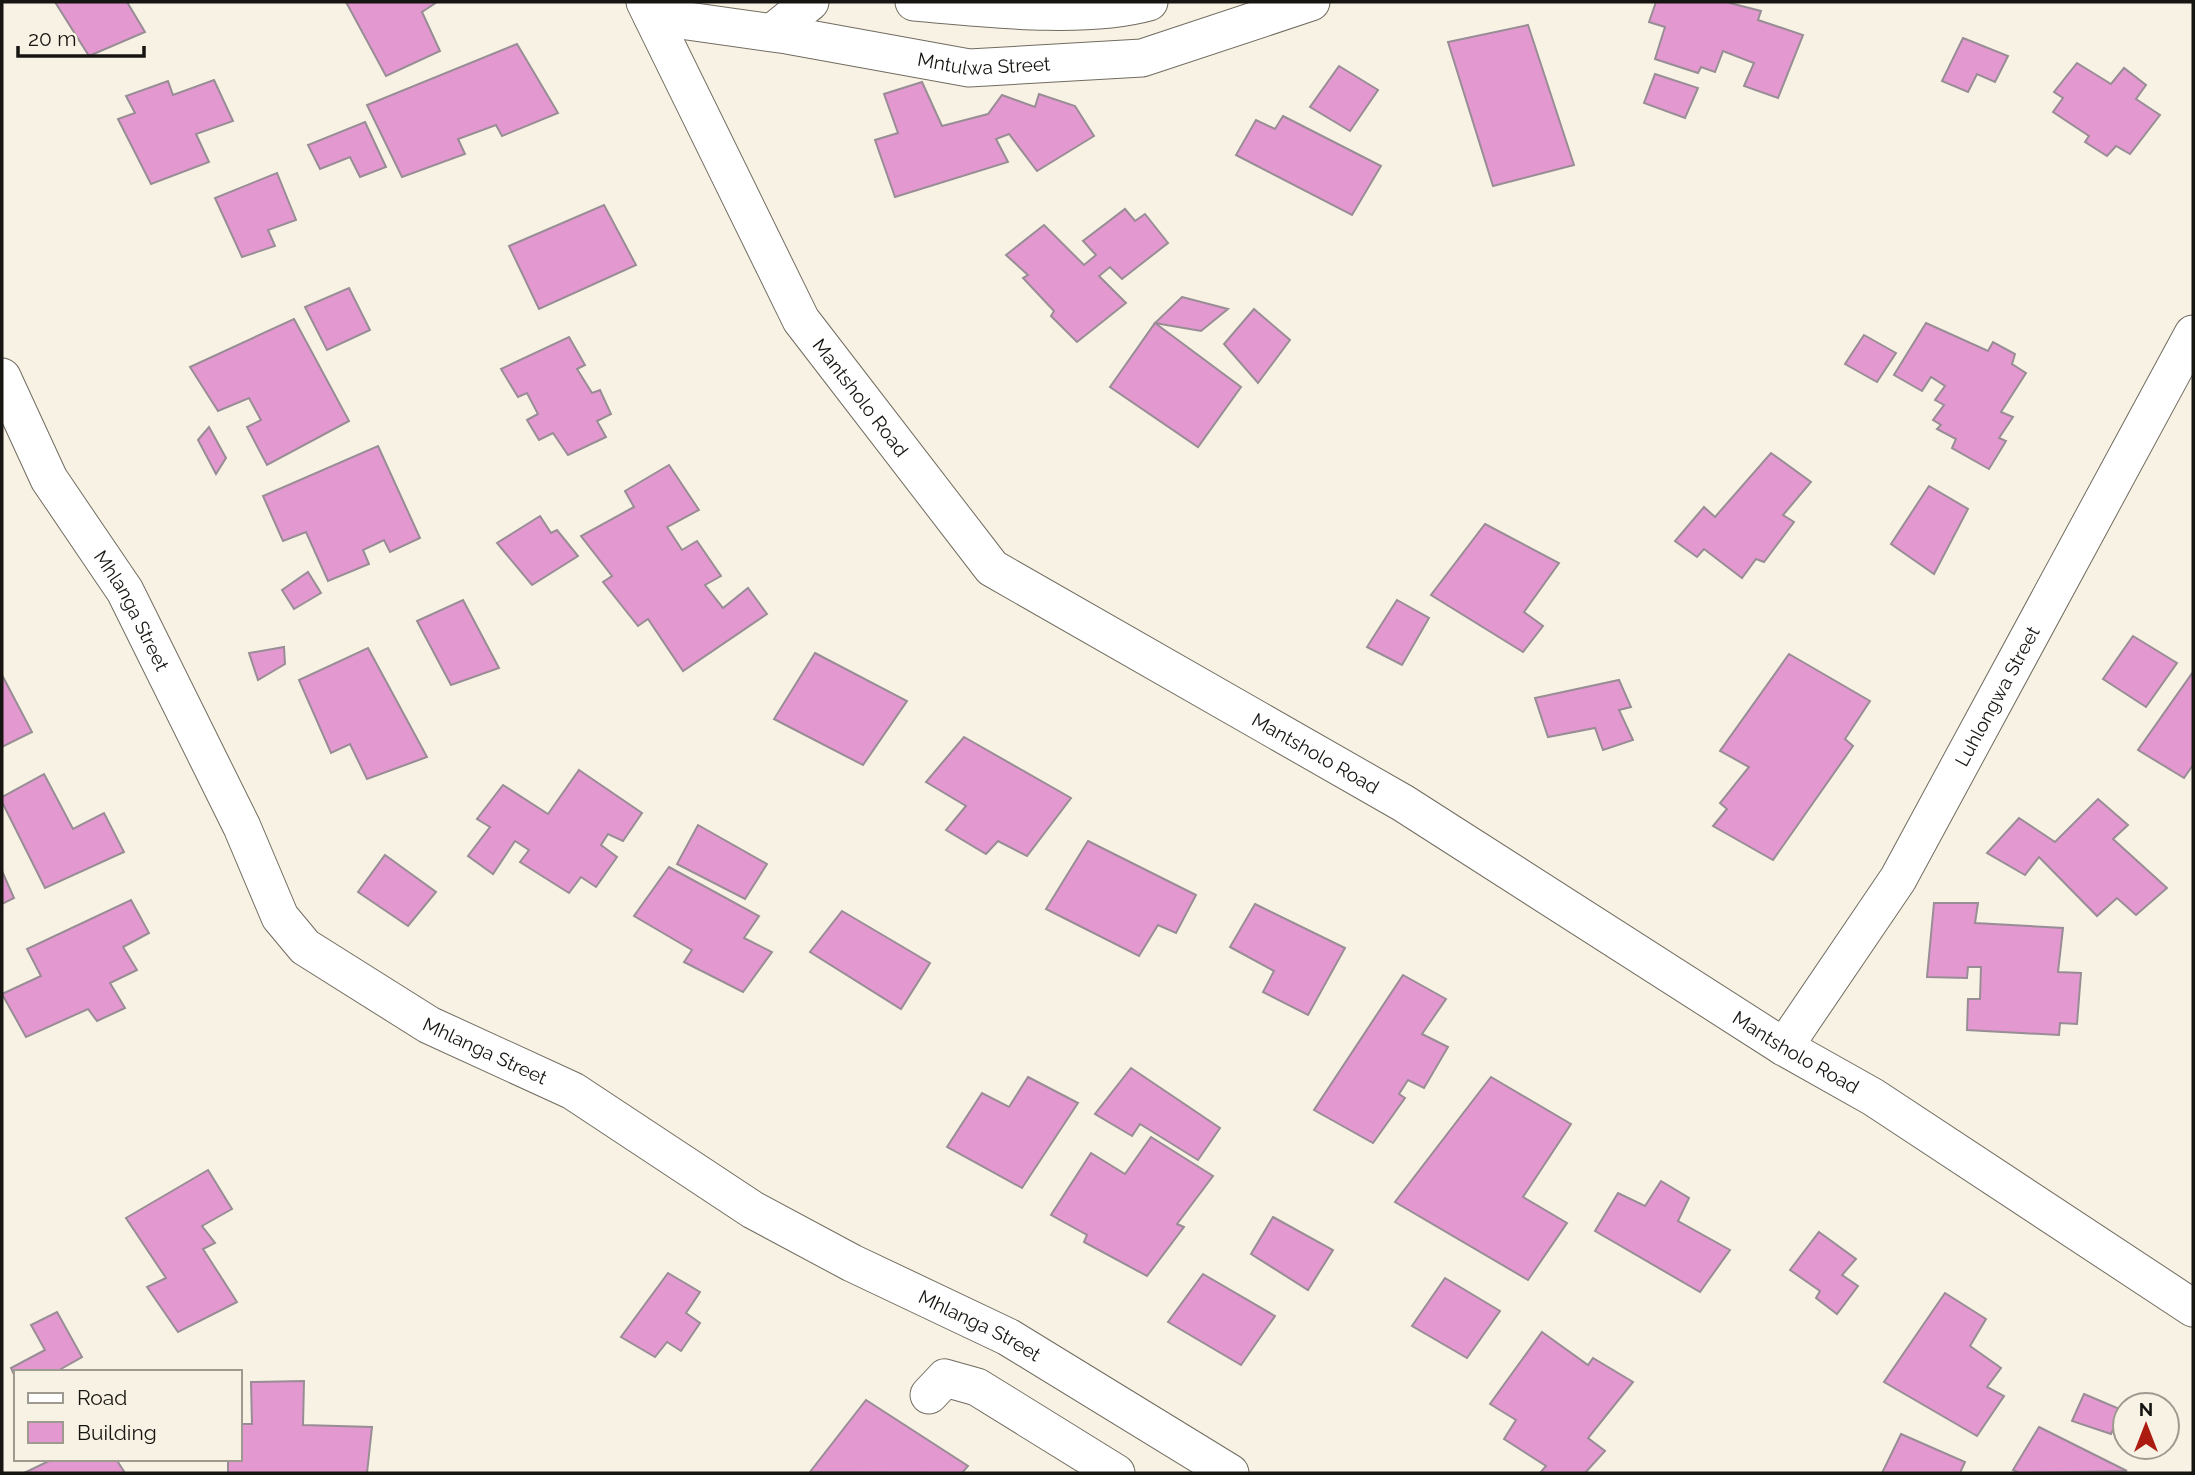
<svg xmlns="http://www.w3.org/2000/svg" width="2195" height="1475" viewBox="0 0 2195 1475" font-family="Raleway,sans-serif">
<rect width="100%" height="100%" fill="#f8f2e4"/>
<!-- building -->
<g fill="#e399d0" stroke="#998d95" stroke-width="2">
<path d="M55,2H127L145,32L89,56Z"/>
<path d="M346,2H437L422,12L440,51L386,76Z"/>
<path d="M1656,2H1726L1761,11L1758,20L1803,35L1778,98L1744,86L1754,63L1723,51L1715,72L1701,67L1698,73L1655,59L1665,27L1649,22Z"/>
<path d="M1528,25L1574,165L1493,186L1448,42Z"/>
<path d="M1963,38L2008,56L1995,82L1977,74L1968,92L1942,81Z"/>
<path d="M517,44L558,113L502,136L496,125L458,139L465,154L402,177L367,105Z"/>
<path d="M2077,63L2111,84L2124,68L2146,85L2136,99L2160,115L2130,154L2116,146L2107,156L2085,142L2089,136L2053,112L2063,98L2054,92Z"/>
<path d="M1339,66L1378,90L1350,131L1310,107Z"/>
<path d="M1655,74L1698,88L1685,118L1644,103Z"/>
<path d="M214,80L233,121L196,134L209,162L151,184L118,119L135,113L126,96L168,81L173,95Z"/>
<path d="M922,82L942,126L988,114L1002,95L1035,107L1039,94L1075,106L1094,136L1037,171L1009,134L996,139L1008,162L895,197L875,140L898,133L884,94Z"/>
<path d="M1283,116L1381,166L1352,215L1236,155L1256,120L1275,129Z"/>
<path d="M365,122L386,167L360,177L350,157L320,169L308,145Z"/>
<path d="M277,173L296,220L268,230L275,246L242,257L215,198Z"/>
<path d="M604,205L636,265L539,309L509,246Z"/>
<path d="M1125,209L1135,221L1145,214L1168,243L1122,279L1110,267L1099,276L1126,303L1077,342L1051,316L1054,311L1023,278L1028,275L1006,255L1044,225L1084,265L1096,255L1083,241Z"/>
<path d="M349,288L370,330L327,350L305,307Z"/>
<path d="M1182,297L1228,309L1201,331L1155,323Z"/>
<path d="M1254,309L1290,340L1258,383L1224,344Z"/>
<path d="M294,319L349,421L267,465L247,427L261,420L249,398L218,411L190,367Z"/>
<path d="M1155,323L1241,387L1198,447L1110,387Z"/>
<path d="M1926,323L1988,351L1993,342L2015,354L2012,364L2026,373L2001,412L2013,417L1999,438L2006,441L1989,469L1952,448L1956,439L1937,429L1941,425L1933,420L1944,405L1935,400L1945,386L1931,377L1922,391L1894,375Z"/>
<path d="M1864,335L1896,353L1877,382L1845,364Z"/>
<path d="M569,337L585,365L577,369L592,393L600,390L611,414L597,421L606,437L568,455L553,433L539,440L527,420L538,414L527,393L518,397L501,369Z"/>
<path d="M209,427L226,458L216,474L198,440Z"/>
<path d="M378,446L420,538L390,552L384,540L363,550L369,564L328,581L306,532L283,541L263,496Z"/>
<path d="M1771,453L1811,482L1783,515L1794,522L1764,562L1756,559L1742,578L1704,549L1697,557L1675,541L1704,507L1715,517Z"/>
<path d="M669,465L699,510L667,527L682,550L697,541L721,576L705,585L723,608L748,588L767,614L683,671L648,619L638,626L603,582L612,576L581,536L634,507L625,491Z"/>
<path d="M1929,486L1968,509L1934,574L1891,544Z"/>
<path d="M540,516L551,533L557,530L578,556L532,585L497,543Z"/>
<path d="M1485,524L1559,563L1524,612L1543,626L1523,652L1431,595Z"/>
<path d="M308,572L321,593L294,609L282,590Z"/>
<path d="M463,600L499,668L451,685L417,621Z"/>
<path d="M1397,600L1429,618L1402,665L1367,647Z"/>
<path d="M2133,636L2177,663L2146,707L2103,679Z"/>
<path d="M284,647L285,664L258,680L249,653Z"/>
<path d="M368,648L427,757L367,779L350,744L331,753L299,680Z"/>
<path d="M815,653L907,701L863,765L774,719Z"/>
<path d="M1789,654L1870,701L1845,739L1853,746L1773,860L1713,826L1727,809L1720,803L1749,767L1720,751Z"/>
<path d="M2193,672V765L2184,778L2138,750Z"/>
<path d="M2,675L32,732L2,747Z"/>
<path d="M1619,680L1631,707L1619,710L1633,740L1603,750L1595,728L1548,737L1535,698Z"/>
<path d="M964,737L1071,798L1027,856L998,841L986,854L946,830L966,806L926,782Z"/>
<path d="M579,770L642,813L623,841L608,834L601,845L617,857L596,887L581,877L569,893L520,862L529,850L515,841L493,874L468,856L490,827L477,819L503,785L548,814Z"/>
<path d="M44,774L73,829L104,813L124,852L45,888L2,802V797Z"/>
<path d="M2098,799L2128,825L2113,839L2167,888L2136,915L2117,898L2097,916L2039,857L2025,875L1987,853L2019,818L2055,842Z"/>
<path d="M698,825L767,864L745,899L677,864Z"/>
<path d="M1088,841L1196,895L1176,933L1158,925L1139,956L1046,909Z"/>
<path d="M385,855L436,892L408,926L358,892Z"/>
<path d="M669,867L759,916L744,938L772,952L743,992L684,962L692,950L634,916Z"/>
<path d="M2,871L14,898L2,904Z"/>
<path d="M131,900L149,933L123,947L137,970L110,983L125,1008L97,1021L88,1009L26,1037L2,994L41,976L27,949Z"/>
<path d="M1934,903H1978L1975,923L2063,928L2058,972L2081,973L2077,1024L2060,1023L2059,1035L1967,1030L1968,999H1980L1981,967H1968L1967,978L1927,977Z"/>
<path d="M1255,904L1345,948L1308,1015L1263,992L1274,971L1230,947Z"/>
<path d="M842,911L930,963L901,1009L810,952Z"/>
<path d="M1403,975L1446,999L1422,1034L1448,1047L1424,1088L1408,1080L1399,1094L1405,1098L1373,1143L1314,1110Z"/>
<path d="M1131,1068L1220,1128L1198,1160L1140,1124L1132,1136L1095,1114Z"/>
<path d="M1028,1077L1078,1103L1022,1188L947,1147L982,1093L1009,1107Z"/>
<path d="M1491,1077L1571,1124L1523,1197L1567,1223L1528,1280L1395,1202Z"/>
<path d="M1151,1137L1213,1176L1177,1224L1184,1227L1147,1276L1084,1242L1087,1235L1051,1215L1091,1153L1125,1174Z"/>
<path d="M208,1170L232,1209L202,1226L215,1243L203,1249L237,1302L178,1332L147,1287L166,1278L126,1218Z"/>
<path d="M1661,1181L1689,1198L1678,1221L1730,1250L1700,1292L1595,1231L1618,1193L1645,1206Z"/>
<path d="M1273,1217L1333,1250L1308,1290L1251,1254Z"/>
<path d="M1819,1232L1856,1259L1842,1275L1858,1286L1837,1314L1816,1298L1820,1291L1790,1270Z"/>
<path d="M668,1273L700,1292L686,1313L700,1323L681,1351L667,1342L655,1357L621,1337Z"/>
<path d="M1203,1274L1275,1316L1241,1365L1168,1322Z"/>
<path d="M1445,1278L1500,1311L1467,1358L1412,1326Z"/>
<path d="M1945,1293L1986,1319L1970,1346L2001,1368L1987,1387L2004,1396L1977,1436L1884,1382Z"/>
<path d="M57,1312L82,1357L61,1369L63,1372H16V1379L11,1368L45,1350L31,1325Z"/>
<path d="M1542,1332L1588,1365L1593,1358L1633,1382L1588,1438L1605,1451L1585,1473H1540L1546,1466L1504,1439L1516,1420L1490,1404Z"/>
<path d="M304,1381L303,1425L372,1427L367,1473H228V1459H240V1424H252L251,1382Z"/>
<path d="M2084,1394L2122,1410L2111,1434L2072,1421Z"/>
<path d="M866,1400L968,1466L962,1473L810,1472Z"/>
<path d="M2039,1427L2127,1471L2019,1473L2013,1470Z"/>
<path d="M1901,1434L1965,1462L1960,1473H1882Z"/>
<path d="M53,1459H116L125,1473H24Z"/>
</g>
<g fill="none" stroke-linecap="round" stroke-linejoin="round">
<defs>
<g id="street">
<path id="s1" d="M645,2L801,320L992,568L1403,803L1784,1047L1873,1097L2193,1308"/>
<path d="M914,2C983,8 1084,20 1149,2"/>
<path id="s2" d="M652,16L787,35L969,68L1142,58L1311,2"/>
<path d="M773,32L810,2"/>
<path id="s3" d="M2,377L49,479L125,591L242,827L280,917L305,947L429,1025L573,1091L753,1210L852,1263L1008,1337L1230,1473"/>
<path id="s4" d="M1784,1047L1898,879L2193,334"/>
<path d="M929,1395L945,1378L977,1387L1116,1473"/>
</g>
</defs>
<!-- street casing -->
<use href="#street" stroke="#716c60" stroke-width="39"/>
<!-- street -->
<use href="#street" stroke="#fff" stroke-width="37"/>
</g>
<g text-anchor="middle" stroke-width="7" stroke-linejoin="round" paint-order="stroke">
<!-- street labels -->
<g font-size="19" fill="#171511" stroke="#f8f2e4">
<text dy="7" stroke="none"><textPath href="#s2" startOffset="336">Mntulwa Street</textPath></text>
<text dy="7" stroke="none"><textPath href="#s1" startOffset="452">Mantsholo Road</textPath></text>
<text dy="7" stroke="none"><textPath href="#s3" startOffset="268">Mhlanga Street</textPath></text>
<text dy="7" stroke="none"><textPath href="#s4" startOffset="411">Luhlongwa Street</textPath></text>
<text dy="7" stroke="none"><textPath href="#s1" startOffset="1040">Mantsholo Road</textPath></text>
<text dy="7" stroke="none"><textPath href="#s3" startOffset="856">Mhlanga Street</textPath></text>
<text dy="7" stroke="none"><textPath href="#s1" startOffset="1606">Mantsholo Road</textPath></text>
<text dy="7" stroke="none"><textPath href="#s3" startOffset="1423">Mhlanga Street</textPath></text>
</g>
</g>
<!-- border -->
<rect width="2195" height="1475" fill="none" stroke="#171511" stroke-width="7"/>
<!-- legend -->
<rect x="14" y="1370" width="228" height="91" fill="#f8f2e4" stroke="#9e9a90" stroke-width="2"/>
<rect x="28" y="1393" width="35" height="10" fill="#ffffff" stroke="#9e9a90" stroke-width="2"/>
<text x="77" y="1405" font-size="21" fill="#171511">Road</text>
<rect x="28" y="1422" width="35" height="21" fill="#e399d0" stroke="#9e9a90" stroke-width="2"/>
<text x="77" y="1440" font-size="21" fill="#171511">Building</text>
<!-- north arrow -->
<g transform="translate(2146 1426)"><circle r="33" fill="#f8f2e4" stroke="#9e9a90" stroke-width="2"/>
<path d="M0-5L12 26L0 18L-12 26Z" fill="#ab1b0f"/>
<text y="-10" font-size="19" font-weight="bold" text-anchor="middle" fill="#171511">N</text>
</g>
<!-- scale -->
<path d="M18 46v10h126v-10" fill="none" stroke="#171511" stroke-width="3.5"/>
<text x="28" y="46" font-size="21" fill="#171511" stroke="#f8f2e4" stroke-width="5" paint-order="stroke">20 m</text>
</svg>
